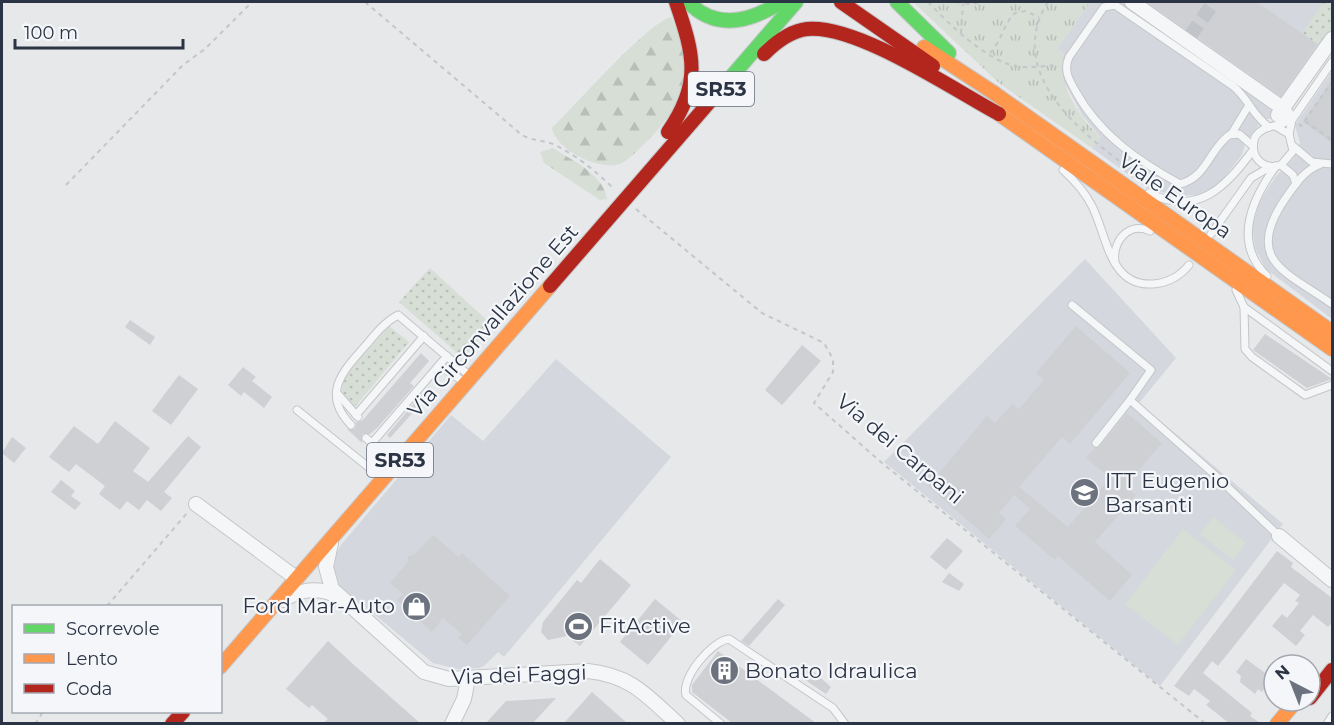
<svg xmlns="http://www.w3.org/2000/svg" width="1334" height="725" viewBox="0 0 1334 725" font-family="Montserrat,sans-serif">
<defs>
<pattern id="grass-dots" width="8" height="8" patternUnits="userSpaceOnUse" patternTransform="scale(1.5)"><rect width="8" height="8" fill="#d6ded6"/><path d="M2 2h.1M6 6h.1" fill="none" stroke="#b8bfb9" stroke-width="1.8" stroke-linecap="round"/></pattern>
<pattern id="forest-firs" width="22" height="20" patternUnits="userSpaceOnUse" patternTransform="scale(1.5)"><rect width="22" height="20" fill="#d6ded6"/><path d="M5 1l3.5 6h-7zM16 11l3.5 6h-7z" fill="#b8bfb9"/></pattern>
<pattern id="park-tufts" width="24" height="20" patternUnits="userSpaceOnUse" patternTransform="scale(1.5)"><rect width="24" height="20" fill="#d6ded6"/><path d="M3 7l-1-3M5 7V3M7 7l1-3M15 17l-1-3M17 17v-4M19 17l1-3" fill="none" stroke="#b8bfb9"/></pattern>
</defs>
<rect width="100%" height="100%" fill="#e6e8ea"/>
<!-- built -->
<g fill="#d4d7dd">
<path d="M1090,2H1332V50L1287,116L1267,119L1259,125L1245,144L1242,155L1223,179L1210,190L1196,195L1176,196L1147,188L1092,148L1100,137L1082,115L1061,76L1060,64L1064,54L1057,49Z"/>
<path d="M1332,71V319L1266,269L1255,248L1252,227L1260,201L1276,176L1293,159L1300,143L1295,125Z"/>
<path d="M1085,259L1176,358L1139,403L1283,524L1160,686L884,462Z"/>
<path d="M556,359L671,457L504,657L498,652L484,666L479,668L457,669L433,663L340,586L333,566L334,557L341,545L451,415L483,441Z"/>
</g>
<!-- grass -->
<g fill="url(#grass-dots)">
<path d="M1324,2H1332V33L1323,48L1302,33Z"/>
<path d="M430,268L492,325L463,358L399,302Z"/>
<path d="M389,326L409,342L354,408L342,392L343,379L348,372Z"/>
</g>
<!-- forest -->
<g fill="url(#forest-firs)">
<path d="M671,17C676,27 687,43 687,54C688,66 685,90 680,100C674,114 633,159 620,164C599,171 556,150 552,128C575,106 646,24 671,17Z"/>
<path d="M553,148C573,161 603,174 607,199L600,200L544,163L540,152Z"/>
</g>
<!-- park -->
<path fill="url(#park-tufts)" d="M913,2H1090L1057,49L1064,54C1055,81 1080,118 1100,137L1092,148L999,83Z"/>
<!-- garden -->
<g fill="#d6ded6">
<path d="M1213,517L1246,543L1233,560L1200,534Z"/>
<path d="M1183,529L1236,570L1178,645L1125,604Z"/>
</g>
<!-- building -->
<g fill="#ced0d3">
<path d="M1147,2H1257L1317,44L1281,96Z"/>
<path d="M1332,80V143L1303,122Z"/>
<path d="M130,320L155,337L150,345L125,327Z"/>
<path d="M1076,326L1130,373L1070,444L1062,437L1019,487L1068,527L1110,478L1086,458L1095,448L1100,446L1127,413L1162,443L1125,486L1136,495L1095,542L1132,575L1110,601L1058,556L1055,560L1015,526L1030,509L1014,495L999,513L1006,519L989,539L928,486L987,416L995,423L1012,404L1019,409L1044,380L1036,373Z"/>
<path d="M1265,334L1332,379L1307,388L1253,350Z"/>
<path d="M802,345L821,361L782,405L765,390Z"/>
<path d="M421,353L429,361L410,383L414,386L378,427L370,434H362V443L347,429H355L356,422L362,421Z"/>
<path d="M243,367L256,377L252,381L272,397L264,408L244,392L241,396L228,385Z"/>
<path d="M179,375L198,389L171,425L152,411Z"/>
<path d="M422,394L426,398L390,438L387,435Z"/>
<path d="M115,421L150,448L133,471L148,482L188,436L201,447L164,492L172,498L161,511L147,500L139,510L127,501L120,510L99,494L105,486L76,464L69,472L49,457L74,426L98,444Z"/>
<path d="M12,437L26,448L14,463L2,453Z"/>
<path d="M61,480L75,491L71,496L81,503L75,510L51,492Z"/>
<path d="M433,535L459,557L462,553L510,596L467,645L458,638L462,634L443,618L432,632L397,600L403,594L390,583L408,562V556L414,555Z"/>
<path d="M947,538L963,551L946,570L930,557Z"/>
<path d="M1277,551L1293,563L1291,567L1332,598V622L1328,627L1313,615L1300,631L1305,635L1296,646L1272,626L1282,614L1287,618L1299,603L1295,601L1300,595L1284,583L1218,666L1212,661L1203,673L1252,713L1250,716L1260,723H1229L1206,705L1210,701L1194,689L1189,696L1174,686Z"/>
<path d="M600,559L631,585L580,646L567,636L548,640L541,632L543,622L577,580L581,583Z"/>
<path d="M949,573L964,584L959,591L942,582Z"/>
<path d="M655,599L683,622L648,665L620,642Z"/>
<path d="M778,599L785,605L749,646L741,641Z"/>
<path d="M328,641L354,665L420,723H323L328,719L312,705L309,708L286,689Z"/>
<path d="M718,651L816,723H732L692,692V685Z"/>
<path d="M1246,659L1272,678L1262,692L1258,689L1255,694L1240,682L1241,676L1236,672Z"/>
<path d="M805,664L831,687L826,694L798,675Z"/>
<path d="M592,692L627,723H564Z"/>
<path d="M556,698L533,723H486L506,701Z"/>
</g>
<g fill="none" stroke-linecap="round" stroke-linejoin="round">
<!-- street-tunnel -->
<path stroke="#c1c4c9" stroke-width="14" stroke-dasharray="14 7" stroke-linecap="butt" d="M1190,36L1214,2"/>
<defs>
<g id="lane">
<path d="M1277,127L1289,134L1293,151L1281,165C1262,171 1249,156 1255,137C1267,120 1281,132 1297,113"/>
<path d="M1232,133L1249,105"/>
<path d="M1289,134L1292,120L1332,62"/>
<path d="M1253,146L1239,134L1229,135C1209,150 1207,177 1180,184C1138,161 1099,134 1076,92C1069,80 1063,70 1069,57L1104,7L1115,5L1233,86C1248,98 1253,116 1269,127"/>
<path d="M1293,146L1312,162L1332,164"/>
<path d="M1321,164C1304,170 1295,185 1285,199C1243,261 1287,272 1332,304"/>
<path d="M1281,165L1293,175L1296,184"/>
<path d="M1063,170C1074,180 1085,192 1092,206C1107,235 1109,287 1153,284C1168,283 1180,276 1189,265"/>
<path d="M1149,193C1198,217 1226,187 1253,150"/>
<path d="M1211,234L1251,178L1270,167"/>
<path d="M1115,263C1112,242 1128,221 1150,231"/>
<path d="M1267,276C1232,242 1252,199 1276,166"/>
<path d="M1236,290L1244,307L1245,349L1252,357L1305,395L1332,385"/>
<path d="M1072,305L1151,370L1130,400L1215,475L1279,536"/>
<path d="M1244,307L1332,371"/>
<path d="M439,365L464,382"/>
<path d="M337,393L358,417"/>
<path d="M297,410L382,478"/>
<path d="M356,415L424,336"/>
<path d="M351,425C320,393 344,370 367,344C376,333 385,322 398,315L470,376"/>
<path d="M366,438L372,443L447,356"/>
<path d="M1096,443L1130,400"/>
<path d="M721,724L686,695C681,677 712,641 729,639L833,708L845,724"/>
<path d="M1327,724L1332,716"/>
</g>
<g id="street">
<path d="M1132,2L1281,107L1287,115"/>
<path d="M1278,115L1332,39"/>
<path d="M196,504L296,578"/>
<path d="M1279,536L1332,580"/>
<path d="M331,543L326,567L332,589L424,672L449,679L588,671C632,676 646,695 678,724"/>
<path d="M283,600C301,589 317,587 336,595"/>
<path d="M452,724L464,699L468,679"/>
</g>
<g id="fast">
<path d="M688,2C716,31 750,22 781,2"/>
<path d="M897,2L949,53"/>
<path d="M719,91L796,2"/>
</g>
<g id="slow">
<path d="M924,47L994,93"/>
<path d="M994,93L1332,332"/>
<path d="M999,114L1332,349"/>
<path d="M220,667L550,286"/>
<path d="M1277,724L1296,701"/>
</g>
<g id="jam">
<path d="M841,2L933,66"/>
<path d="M764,54C776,42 790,31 807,29C857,24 954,90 999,114"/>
<path d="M668,132C702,83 694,55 676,2"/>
<path d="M550,286L719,91"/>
<path d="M1310,698L1332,670"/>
<path d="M172,724L183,712"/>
</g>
</defs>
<!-- lane casing -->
<use href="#lane" stroke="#c4c6c8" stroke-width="9"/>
<!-- street casing -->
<use href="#street" stroke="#c4c6c8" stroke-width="16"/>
<!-- fast casing -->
<use href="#fast" stroke="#c4c6c8" stroke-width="16"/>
<!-- slow casing -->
<use href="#slow" stroke="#c4c6c8" stroke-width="16"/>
<!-- jam casing -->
<use href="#jam" stroke="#c4c6c8" stroke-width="16"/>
<!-- path -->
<g stroke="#c5c6ca" stroke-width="2" stroke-dasharray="4.5 4.5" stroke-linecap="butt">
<path d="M365,2L522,135C532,141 543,140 553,144C575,154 597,172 614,189"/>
<path d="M928,2C949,24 989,64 1021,67C1034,68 1046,65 1058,66"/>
<path d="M956,2L969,4L982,2"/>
<path d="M1048,2C999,79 1097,146 1152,184"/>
<path d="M961,33L963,4"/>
<path d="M990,53C1002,41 1003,24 1015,13L1025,11L1039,17"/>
<path d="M1305,121L1332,140"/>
<path d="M1299,124L1301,126L1332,82"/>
<path d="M66,185L183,65L205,49L252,2"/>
<path d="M636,209L762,313L824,343L833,359V372L814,403L882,463L1206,724"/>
<path d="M107,606L188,512"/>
<path d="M35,724L43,712"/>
</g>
<!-- lane -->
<use href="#lane" stroke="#f5f6f7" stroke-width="7"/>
<!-- street -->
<use href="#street" stroke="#f5f6f7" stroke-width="14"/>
<!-- fast -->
<use href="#fast" stroke="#63d668" stroke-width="14"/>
<!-- slow -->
<use href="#slow" stroke="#ff974d" stroke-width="14"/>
<!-- jam -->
<use href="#jam" stroke="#b3261e" stroke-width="14"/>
</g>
<!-- icons -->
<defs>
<symbol id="school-disc" viewBox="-11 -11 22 22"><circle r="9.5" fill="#6c737f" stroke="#f4f6f9"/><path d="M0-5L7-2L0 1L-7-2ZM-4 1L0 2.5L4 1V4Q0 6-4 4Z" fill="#fff"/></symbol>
<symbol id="shop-disc" viewBox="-11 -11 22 22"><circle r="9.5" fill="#6c737f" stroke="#f4f6f9"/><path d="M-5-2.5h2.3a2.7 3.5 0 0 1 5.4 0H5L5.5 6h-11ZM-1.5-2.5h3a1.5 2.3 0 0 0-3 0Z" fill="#fff"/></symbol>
<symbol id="stadium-disc" viewBox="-11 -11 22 22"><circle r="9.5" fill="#6c737f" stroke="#f4f6f9"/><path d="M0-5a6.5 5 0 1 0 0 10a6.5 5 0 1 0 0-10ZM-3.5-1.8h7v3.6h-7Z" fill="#fff"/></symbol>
<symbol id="building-disc" viewBox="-11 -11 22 22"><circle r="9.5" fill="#6c737f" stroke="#f4f6f9"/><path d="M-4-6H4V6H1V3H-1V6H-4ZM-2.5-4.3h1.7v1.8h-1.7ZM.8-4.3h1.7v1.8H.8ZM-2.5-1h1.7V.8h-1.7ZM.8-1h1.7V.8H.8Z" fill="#fff"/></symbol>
</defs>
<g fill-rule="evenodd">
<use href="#school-disc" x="1068" y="476" width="33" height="33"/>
<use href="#shop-disc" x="400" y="590" width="33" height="33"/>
<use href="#stadium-disc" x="562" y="610" width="33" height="33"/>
<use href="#building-disc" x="708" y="654" width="33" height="33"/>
</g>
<g text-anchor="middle" stroke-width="4.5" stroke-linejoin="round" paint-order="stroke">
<!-- shield labels -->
<g fill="#f4f6f9" stroke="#676e7b" stroke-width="1.5">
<rect x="688" y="72" width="66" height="34" rx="4.5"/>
<rect x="367" y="443" width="66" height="34" rx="4.5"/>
</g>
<g font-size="20" font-weight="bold" fill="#2b3445">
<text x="721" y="96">SR53</text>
<text x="400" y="467">SR53</text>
</g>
<!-- street labels -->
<g font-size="21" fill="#2b3445" stroke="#f4f6f9">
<text transform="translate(1175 196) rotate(35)" y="7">Viale Europa</text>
<text transform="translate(493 321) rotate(-49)" y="7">Via Circonvallazione Est</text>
<text transform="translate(900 449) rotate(40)" y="7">Via dei Carpani</text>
<text transform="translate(519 675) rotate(-2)" y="7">Via dei Faggi</text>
</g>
<!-- poi labels -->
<g font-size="21" fill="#2b3445" stroke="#f4f6f9" text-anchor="start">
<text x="1105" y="488">ITT Eugenio<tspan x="1105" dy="24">Barsanti</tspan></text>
<text x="395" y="613" text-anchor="end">Ford Mar-Auto</text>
<text x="599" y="633">FitActive</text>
<text x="745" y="678">Bonato Idraulica</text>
</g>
</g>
<!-- border -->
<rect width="1334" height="725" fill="none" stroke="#2b3445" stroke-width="6"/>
<!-- legend -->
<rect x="12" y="605" width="210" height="108" fill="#f4f6f9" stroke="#a4a8b1" stroke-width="1.5"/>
<rect x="24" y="624" width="30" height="9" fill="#63d668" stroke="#a4a8b1" stroke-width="1.5"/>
<text x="66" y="635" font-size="18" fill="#2b3445">Scorrevole</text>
<rect x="24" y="654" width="30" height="9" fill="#ff974d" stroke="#a4a8b1" stroke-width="1.5"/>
<text x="66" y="665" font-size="18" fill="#2b3445">Lento</text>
<rect x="24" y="684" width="30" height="9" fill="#b3261e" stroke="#a4a8b1" stroke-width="1.5"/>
<text x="66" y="695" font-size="18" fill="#2b3445">Coda</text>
<!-- north arrow -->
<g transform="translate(1292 683) rotate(318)"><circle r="28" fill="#f4f6f9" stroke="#a4a8b1" stroke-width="1.5"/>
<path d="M0-4.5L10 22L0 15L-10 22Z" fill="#6c737f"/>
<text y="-9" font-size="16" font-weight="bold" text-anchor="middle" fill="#2b3445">N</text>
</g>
<!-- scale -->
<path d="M15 39v9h168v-9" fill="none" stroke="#2b3445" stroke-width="3"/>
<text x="24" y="39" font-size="18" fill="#2b3445" stroke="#f4f6f9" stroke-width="4.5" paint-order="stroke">100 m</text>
</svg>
